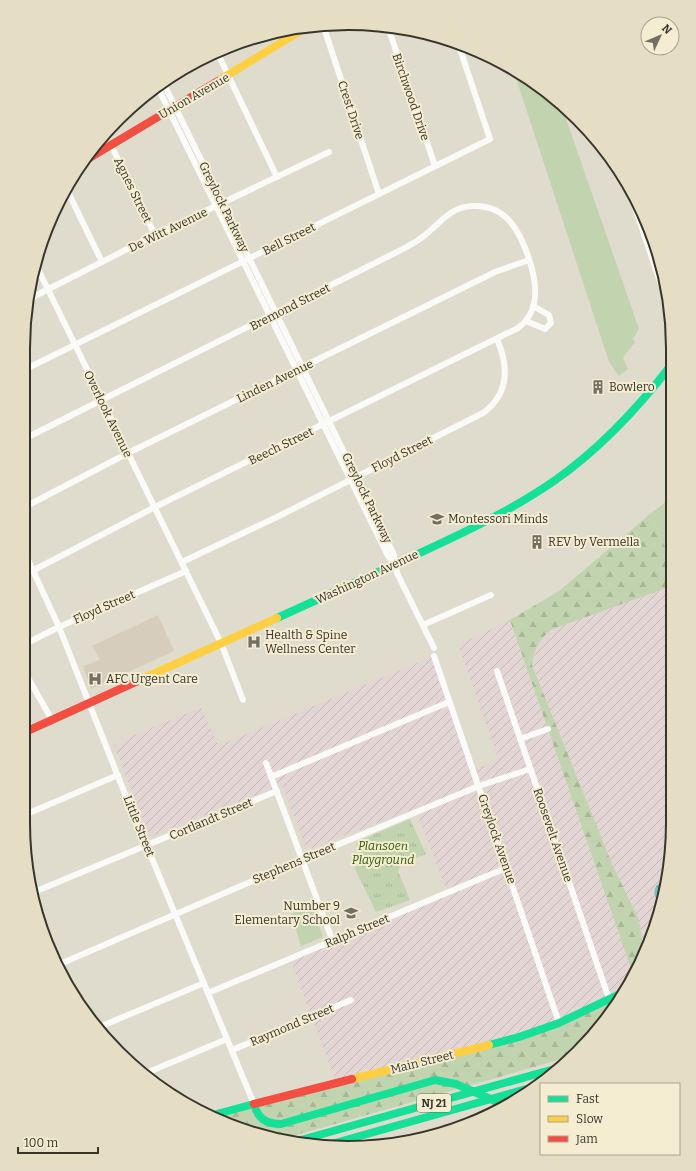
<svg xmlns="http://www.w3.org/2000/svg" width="696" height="1171" viewBox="0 0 696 1171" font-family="Bitter,serif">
<defs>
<pattern id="industrial-furrows" width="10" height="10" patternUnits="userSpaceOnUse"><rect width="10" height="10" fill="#e3d5d4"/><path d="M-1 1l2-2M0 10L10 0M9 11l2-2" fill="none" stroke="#c4b7b6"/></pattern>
<pattern id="forest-firs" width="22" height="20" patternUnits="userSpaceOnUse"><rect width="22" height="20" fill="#c2d4af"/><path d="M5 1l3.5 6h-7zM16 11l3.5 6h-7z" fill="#a7b797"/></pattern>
<pattern id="park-tufts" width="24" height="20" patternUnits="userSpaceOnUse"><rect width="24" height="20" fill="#c2d4af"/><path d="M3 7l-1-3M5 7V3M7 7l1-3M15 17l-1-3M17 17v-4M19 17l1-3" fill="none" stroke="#a7b797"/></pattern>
<pattern id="water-ripples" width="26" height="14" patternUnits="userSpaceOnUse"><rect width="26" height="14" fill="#75bfbc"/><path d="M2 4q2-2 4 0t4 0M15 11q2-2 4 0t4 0" fill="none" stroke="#619c99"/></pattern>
</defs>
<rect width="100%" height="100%" fill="#dfdccd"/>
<!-- commercial -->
<path fill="#d7cdbd" d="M158,615L174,651L91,689L83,666L100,660L92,646Z"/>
<!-- industrial -->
<g fill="url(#industrial-furrows)">
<path d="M672,586V844L656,928L644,951L639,920L612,864L532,665L537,645L541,639L553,629Z"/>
<path d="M510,620L633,974L623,994L531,1036L337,1085L290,959L448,893L415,809L307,850L282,785L150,837L114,746L136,734L201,708L217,743L223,744L434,656L474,770L499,760L458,645Z"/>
</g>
<!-- grass -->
<g fill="#c2d4af">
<path d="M513,69L529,78L562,107L639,329L633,339L635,342L623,358L628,369L619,376L609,362Z"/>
<path d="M672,497V562L650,514Z"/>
<path d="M312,906L323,937L301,946L291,914Z"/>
</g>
<!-- forest -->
<g fill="url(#forest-firs)">
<path d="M650,514L672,562V586L553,629C539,638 534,649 532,665L612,864L639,920L644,951L633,974L510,620L559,591Z"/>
<path d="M623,994L618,1004L570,1055L555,1061L286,1138L244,1131L217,1117L531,1036Z"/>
<path d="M496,1108L456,1129L373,1144L443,1125Z"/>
</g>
<!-- park -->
<path fill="url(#park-tufts)" d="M410,819L426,854L401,864L398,871L410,900L376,912L354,867L365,863L356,842Z"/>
<!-- water -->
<path fill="url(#water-ripples)" d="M665,880L660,904C651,895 653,884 665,880Z"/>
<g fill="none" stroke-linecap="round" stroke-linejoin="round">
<!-- street -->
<g stroke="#fafaf8" stroke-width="6">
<path d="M323,25L379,194"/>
<path d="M388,27L435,166"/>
<path d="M217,52L277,177"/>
<path d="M163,82L382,530L394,555L397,573L434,648"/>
<path d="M157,86L388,556L395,564"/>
<path d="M111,145L155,235"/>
<path d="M626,181L670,311"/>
<path d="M67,190L102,262"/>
<path d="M36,265L221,643L243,700"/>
<path d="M29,299L155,235L329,152"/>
<path d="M526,321L545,329L551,323L549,315L533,306"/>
<path d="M24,370L490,139L458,43"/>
<path d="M24,439L399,251C408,246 417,242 425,235C440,223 451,207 472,206C506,204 520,231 529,259C537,283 541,311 518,328L155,507L34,570"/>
<path d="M23,508L128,453L495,272L529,260"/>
<path d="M23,549L59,627L121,784L254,1104"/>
<path d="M182,562L279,516L483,413C509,394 509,367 497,339"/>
<path d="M423,625L491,595"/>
<path d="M23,645L59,627L186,571"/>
<path d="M434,656L559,1023"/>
<path d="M23,669L52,720"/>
<path d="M497,671L609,999"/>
<path d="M520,739L548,729"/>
<path d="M266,763L333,942"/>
<path d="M271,777L449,702"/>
<path d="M23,813H29L118,775"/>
<path d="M34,892L277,791"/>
<path d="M60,964L308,857L479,786L530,769"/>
<path d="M208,993L506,868"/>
<path d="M97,1028L204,983"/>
<path d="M232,1050L351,1000"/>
<path d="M144,1074L227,1039"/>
</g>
<!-- fast -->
<g stroke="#16e098" stroke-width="8">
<path d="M277,618C321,598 365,578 409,558C459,535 509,512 554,481C600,449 638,408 672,364"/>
<path d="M489,1045L519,1037L559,1023L624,992"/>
<path d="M254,1104C258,1119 266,1124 281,1124L435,1080L456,1084L502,1104"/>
<path d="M213,1115L254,1104"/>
<path d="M301,1140L558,1068"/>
<path d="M328,1145L537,1086"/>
</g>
<!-- slow -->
<g stroke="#ffcf43" stroke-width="8">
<path d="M218,81L307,27"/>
<path d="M140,680L277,618"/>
<path d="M352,1079L489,1045"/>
</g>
<!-- jam -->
<g stroke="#f24e42" stroke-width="8">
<path d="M81,163L218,81"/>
<path d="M23,733L140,680"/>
<path d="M254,1104L352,1079"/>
</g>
</g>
<!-- icons -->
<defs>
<symbol id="building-bare" viewBox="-9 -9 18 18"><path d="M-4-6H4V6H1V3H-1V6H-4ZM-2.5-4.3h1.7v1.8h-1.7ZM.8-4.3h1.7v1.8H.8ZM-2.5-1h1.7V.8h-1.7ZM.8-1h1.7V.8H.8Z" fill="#726f64" stroke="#f4edd2" stroke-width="2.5" paint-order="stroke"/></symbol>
<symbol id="school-bare" viewBox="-9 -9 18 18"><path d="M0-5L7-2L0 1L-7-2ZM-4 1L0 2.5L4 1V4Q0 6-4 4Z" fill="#726f64" stroke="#f4edd2" stroke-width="2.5" paint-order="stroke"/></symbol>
<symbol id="hospital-bare" viewBox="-9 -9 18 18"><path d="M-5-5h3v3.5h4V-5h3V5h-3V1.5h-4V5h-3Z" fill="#726f64" stroke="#f4edd2" stroke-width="2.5" paint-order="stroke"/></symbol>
</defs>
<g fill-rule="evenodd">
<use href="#building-bare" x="588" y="377" width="20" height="20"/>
<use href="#school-bare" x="427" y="509" width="20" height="20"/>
<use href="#building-bare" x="527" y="532" width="20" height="20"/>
<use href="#hospital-bare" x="244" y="632" width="20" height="20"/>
<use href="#hospital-bare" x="85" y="669" width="20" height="20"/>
<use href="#school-bare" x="341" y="903" width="20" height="20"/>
</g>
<g text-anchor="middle" stroke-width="4" stroke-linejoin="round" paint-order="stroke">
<!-- shield labels -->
<rect fill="#f4edd2" stroke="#706c5d" stroke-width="1" x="417" y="1094" width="34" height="18" rx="3"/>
<g font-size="11" font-weight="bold" fill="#38352b">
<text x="434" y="1107">NJ 21</text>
</g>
<!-- street labels -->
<g font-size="12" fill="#38352b" stroke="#f4edd2">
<text transform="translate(194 96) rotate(-30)" y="4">Union Avenue</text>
<text transform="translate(411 97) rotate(71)" y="4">Birchwood Drive</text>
<text transform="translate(351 110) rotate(72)" y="4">Crest Drive</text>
<text transform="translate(133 190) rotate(64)" y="4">Agnes Street</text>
<text transform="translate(224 207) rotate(64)" y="4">Greylock Parkway</text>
<text transform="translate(168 230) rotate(-26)" y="4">De Witt Avenue</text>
<text transform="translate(289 239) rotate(-27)" y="4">Bell Street</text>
<text transform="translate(290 307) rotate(-27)" y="4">Bremond Street</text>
<text transform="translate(275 381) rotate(-26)" y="4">Linden Avenue</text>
<text transform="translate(108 414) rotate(64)" y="4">Overlook Avenue</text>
<text transform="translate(281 446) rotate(-26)" y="4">Beech Street</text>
<text transform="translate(402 454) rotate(-27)" y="4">Floyd Street</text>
<text transform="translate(367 498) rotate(64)" y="4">Greylock Parkway</text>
<text transform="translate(367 577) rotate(-25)" y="4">Washington Avenue</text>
<text transform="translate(104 607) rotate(-24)" y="4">Floyd Street</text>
<text transform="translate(211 819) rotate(-23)" y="4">Cortlandt Street</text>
<text transform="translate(139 826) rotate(68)" y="4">Little Street</text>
<text transform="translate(553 835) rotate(71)" y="4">Roosevelt Avenue</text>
<text transform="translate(497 839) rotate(71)" y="4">Greylock Avenue</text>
<text transform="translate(294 863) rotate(-23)" y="4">Stephens Street</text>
<text transform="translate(357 931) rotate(-23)" y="4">Ralph Street</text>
<text transform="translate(292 1025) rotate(-23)" y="4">Raymond Street</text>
<text transform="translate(422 1062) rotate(-14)" y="4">Main Street</text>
</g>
<!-- poi labels -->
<g font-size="12" fill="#38352b" stroke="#f4edd2" text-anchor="start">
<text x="609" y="391">Bowlero</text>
<text x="448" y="523">Montessori Minds</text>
<text x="548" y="546">REV by Vermella</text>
<text x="265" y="639">Health &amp; Spine<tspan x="265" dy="14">Wellness Center</tspan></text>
<text x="106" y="683">AFC Urgent Care</text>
<text x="340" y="910" text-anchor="end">Number 9<tspan x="340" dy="14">Elementary School</tspan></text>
</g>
<!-- park labels -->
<g font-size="12" font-style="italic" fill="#2e5900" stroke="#f4edd2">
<text x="383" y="850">Plansoen<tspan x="383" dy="14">Playground</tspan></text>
</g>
</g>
<!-- crop -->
<path d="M0 0H696V1171H0ZM348 30H348A318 318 0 0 1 666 348V823A318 318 0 0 1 348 1141H348A318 318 0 0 1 30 823V348A318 318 0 0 1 348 30Z" fill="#e5dec5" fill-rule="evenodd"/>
<path fill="none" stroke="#38352b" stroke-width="2" d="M348 30H348A318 318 0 0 1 666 348V823A318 318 0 0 1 348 1141H348A318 318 0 0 1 30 823V348A318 318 0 0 1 348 30Z"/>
<!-- legend -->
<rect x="540" y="1083" width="140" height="72" fill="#f4edd2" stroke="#a9a38f"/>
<rect x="548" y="1096" width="20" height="6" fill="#16e098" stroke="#a9a38f"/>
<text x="576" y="1103" font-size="12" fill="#38352b">Fast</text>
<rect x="548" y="1116" width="20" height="6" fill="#ffcf43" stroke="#a9a38f"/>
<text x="576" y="1123" font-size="12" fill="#38352b">Slow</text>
<rect x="548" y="1136" width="20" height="6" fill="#f24e42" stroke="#a9a38f"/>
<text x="576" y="1143" font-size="12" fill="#38352b">Jam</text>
<!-- north arrow -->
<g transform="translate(660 36) rotate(46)"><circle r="19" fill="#f4edd2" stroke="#a9a38f"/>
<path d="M0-3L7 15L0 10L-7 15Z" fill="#726f64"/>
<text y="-6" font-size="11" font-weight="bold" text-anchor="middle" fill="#38352b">N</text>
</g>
<!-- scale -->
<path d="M18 1147v6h80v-6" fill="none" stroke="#38352b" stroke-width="2"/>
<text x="24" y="1147" font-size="12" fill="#38352b" stroke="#f4edd2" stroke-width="3" paint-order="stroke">100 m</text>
</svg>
